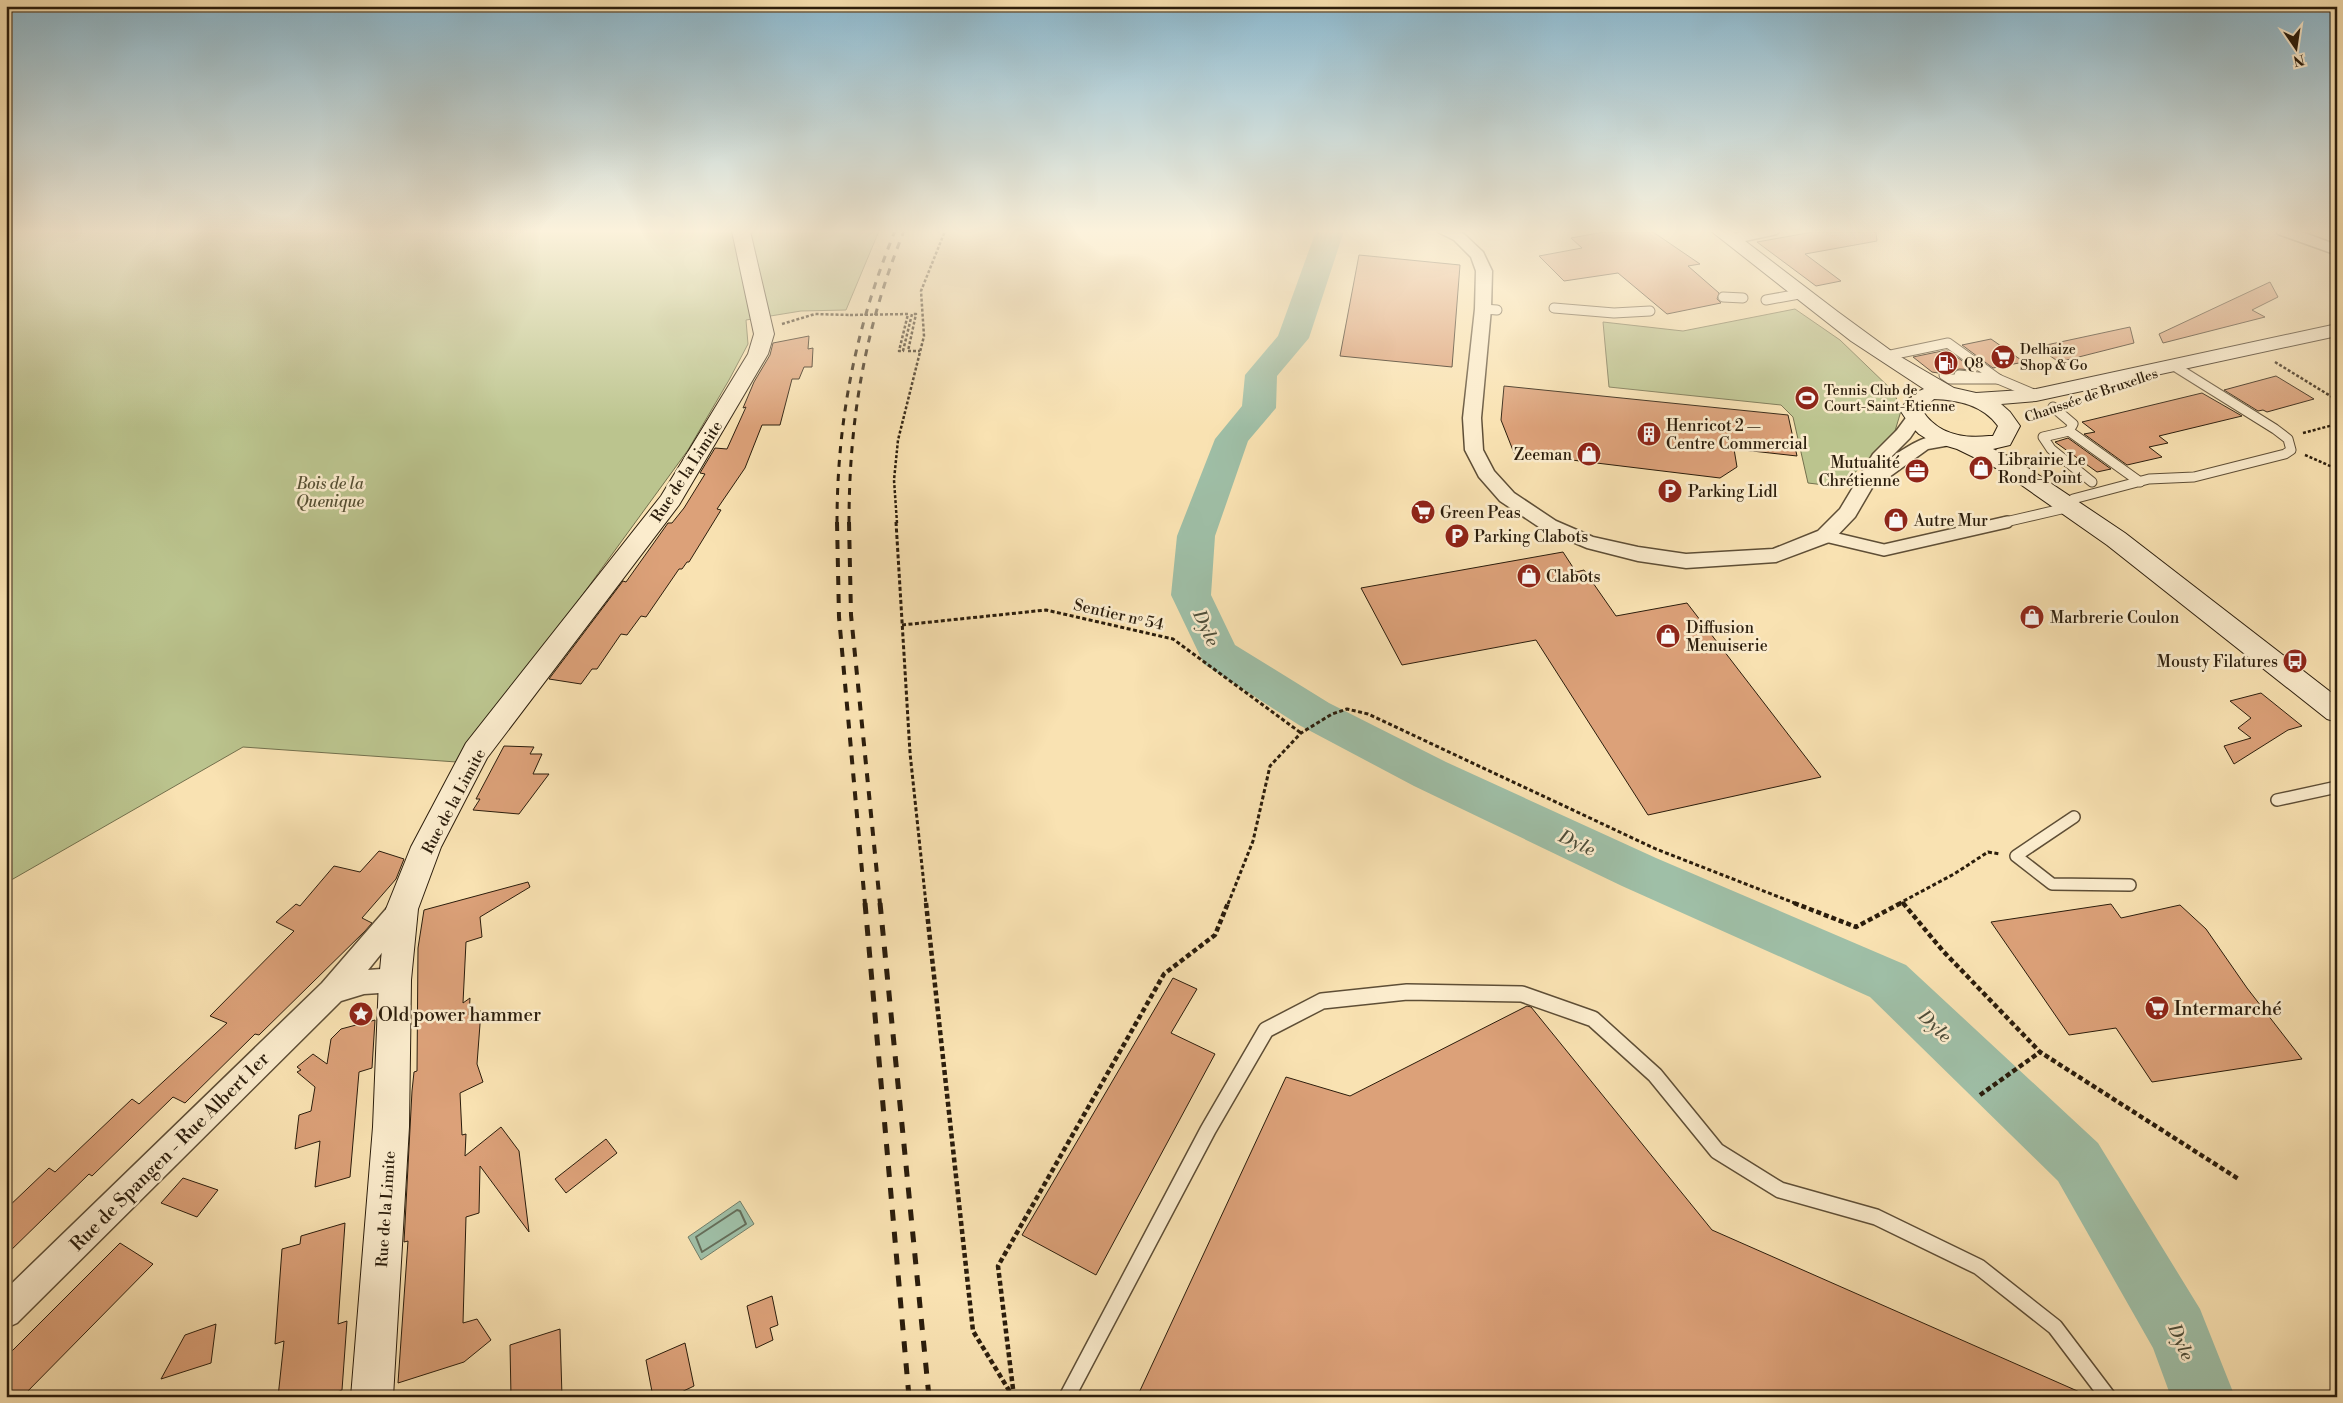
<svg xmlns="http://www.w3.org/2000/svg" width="2343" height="1403" viewBox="0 0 2343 1403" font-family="'Libre Bodoni',serif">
<rect width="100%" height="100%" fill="#f9e2b2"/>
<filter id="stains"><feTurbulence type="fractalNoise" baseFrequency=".004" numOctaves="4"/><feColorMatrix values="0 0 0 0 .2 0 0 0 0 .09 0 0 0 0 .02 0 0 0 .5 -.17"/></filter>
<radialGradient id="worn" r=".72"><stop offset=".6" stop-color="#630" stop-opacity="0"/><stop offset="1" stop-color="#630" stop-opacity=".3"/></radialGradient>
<!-- green -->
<g fill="#bbc48e" stroke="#73704d">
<path d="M6,231H879L846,310L801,311L746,320L748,344L729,380L688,450L562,623L471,763L243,747L6,883Z"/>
<path d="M1795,309L1840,340L1894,392L1901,411L1895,431L1841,487L1808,483L1793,417L1781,405L1609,387L1603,322L1683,331Z"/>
</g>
<!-- water -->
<path fill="#9fbfa7" stroke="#717e69" d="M740,1201L754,1224L701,1260L688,1237Z"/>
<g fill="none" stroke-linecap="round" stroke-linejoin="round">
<!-- shore -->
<path stroke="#656e5a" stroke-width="2" d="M737,1210L740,1211L746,1224L702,1252L696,1237Z"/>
<!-- river -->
<path fill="#9fbfa7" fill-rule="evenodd" d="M1316,231H1344L1309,338L1277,376L1276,408L1248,441L1215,536L1211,595L1235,645L1329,703L1446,762L1656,858L1906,965L2098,1143L2200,1309L2235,1397H2171L2153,1348L2058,1181L1870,997L1622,886L1414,786L1299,725L1204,664L1171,595L1177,536L1215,439L1242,406L1245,375L1278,336Z"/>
</g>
<!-- building -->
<g fill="#dca179" stroke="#2b1d0c">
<path d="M1604,232H1653L1700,264L1688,266L1719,293L1717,299L1721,303L1667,314L1618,273L1564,281L1539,256L1582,248L1571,238Z"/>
<path d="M1813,232H1876L1877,241L1805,254L1841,281L1816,286L1757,242Z"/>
<path d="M1359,255L1460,265L1452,367L1340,356Z"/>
<path d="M2270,282L2278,297L2252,310L2265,317L2163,343L2159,334Z"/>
<path d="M2130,327L2134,343L2059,362L2037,347Z"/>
<path d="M809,336L808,349L813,348L812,367H804L799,379H792L780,425H762L745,468L717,509L721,510L689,562H687L682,569H679L646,617L641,616L627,635L621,634L597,669H592L581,684L549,679L623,581L626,582L668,523H672L684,508L705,474L700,473L715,448L727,449L746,407L743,408L754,382L770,355L773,343Z"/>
<path d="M1991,339L2024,362L1993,368L1962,345Z"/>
<path d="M1947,350L1975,370L1959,369L1952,373L1944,369L1938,373L1932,372L1913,357Z"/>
<path d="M2276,376L2314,399L2267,412L2263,410L2258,411L2224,390Z"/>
<path d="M1504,386L1788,415L1797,456L1734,449L1737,467L1720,478L1514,453L1501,420Z"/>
<path d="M2202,393L2242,416L2159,436L2168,443L2149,447L2162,457L2127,465L2084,434L2095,432L2082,422Z"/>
<path d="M2068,438L2111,469L2097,472L2055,442Z"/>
<path d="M1563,552L1576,572L1584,570L1616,616L1687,603L1821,777L1648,815L1536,640L1402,665L1361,588Z"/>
<path d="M2261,693L2302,726L2288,730L2234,764L2224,746L2251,738L2238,728L2251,718L2230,701Z"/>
<path d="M504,746L534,747L530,754H542L533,774H549L519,814L473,810L480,799H476Z"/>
<path d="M379,851L404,859L396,879L362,918L372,923L365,931L259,1035L255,1034L185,1103L173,1097L92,1176L89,1174L6,1255V1209L49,1168L55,1172L132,1099L139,1104L227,1023L210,1016L294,931L276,922L296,904L300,906L334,866L360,872Z"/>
<path d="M528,882L530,887L480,917L482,937L466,942L463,1003L470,998L469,1015L481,1011L477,1064L483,1082L460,1093L462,1135L466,1134L465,1156L501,1127L519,1151L529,1232L480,1166L479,1213L466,1217L463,1323L477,1319L491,1340L464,1362L398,1383L408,1241L404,1242L412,1091L414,1072L417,1071L418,948L424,910Z"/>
<path d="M2111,904L2121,918L2180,905L2206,929L2247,988L2302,1059L2152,1082L2116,1028L2069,1035L1991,922Z"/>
<path d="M1173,978L1197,989L1171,1033L1215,1054L1096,1275L1022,1235Z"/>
<path d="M1527,1006L1531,1007L1712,1230L2091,1397H1137L1286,1077L1350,1096Z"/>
<path d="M375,1020L372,1068L359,1072L350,1177L315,1187L320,1141L295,1149L299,1115L311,1111L315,1087L297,1072L301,1070L297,1067L313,1054L327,1064L331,1039L341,1029Z"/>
<path d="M606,1139L617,1153L566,1193L555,1179Z"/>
<path d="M183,1178L218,1190L197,1217L161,1203Z"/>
<path d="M345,1223L338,1324L347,1321L342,1390L337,1392V1397H278L284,1341L275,1344L282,1249L300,1244L301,1236Z"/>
<path d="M120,1243L153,1264L22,1397H6V1357Z"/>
<path d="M772,1296L778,1325L770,1328L773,1340L756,1348L747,1306Z"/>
<path d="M216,1324L211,1363L161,1379L185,1335Z"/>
<path d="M560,1329L562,1397H511L510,1345Z"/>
<path d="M685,1343L694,1386L671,1397H653L646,1360Z"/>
</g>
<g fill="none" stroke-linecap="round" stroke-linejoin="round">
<defs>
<g id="lane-far2">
<path d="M1723,297L1743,298"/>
<path d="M1766,300L1799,294"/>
<path d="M1554,308L1614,313L1650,311"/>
<path d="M1483,309L1497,310"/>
<path d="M1886,356L1948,343L1998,379L2036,395"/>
<path d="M1944,375L1950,379H1998L1959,375"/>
<path d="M2053,407L2073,424L2069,431L2043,437L2051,449L2092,482"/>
<path d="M2069,431L2140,482"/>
<path d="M2073,499L2149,479L2194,477L2285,454L2291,450L2288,439L2275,429L2174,366"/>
<path d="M2001,523L2070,507"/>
</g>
<g id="lane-far1">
<path d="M1825,536L1884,550L2007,522"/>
<path d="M2277,800L2337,787"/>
<path d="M2074,817L2016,856L2052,884L2130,885"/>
</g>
<path id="lane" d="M1067,1397L1208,1130L1266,1030L1322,1001L1407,992L1522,994L1593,1019L1655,1075L1717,1151L1780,1190L1876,1217L1979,1267L2055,1327L2108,1397"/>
<g id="street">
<path d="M1436,231H1458L1464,234L1483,252L1492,271L1491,309L1481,418L1483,450L1494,471L1514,493L1556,521L1593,537L1638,547L1686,554L1773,549L1818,531L1840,509L1873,454L1897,430L1908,415H1920L1923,419L1910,438L1889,459C1909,445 1931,430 1956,436L1959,440L1956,444L1928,449L1885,480L1876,481L1855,517L1832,541L1776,562L1686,568L1638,561L1587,548L1542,529L1500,501L1479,477L1465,450L1463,418L1475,309L1476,271L1471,257L1454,240Z"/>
<path d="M1746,231H1779L1777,234L1731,244L1723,239L1726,236Z"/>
<path d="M2276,231H2299L2337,245V255L2278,234Z"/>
<path d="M402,898L411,901L415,909L411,917L368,970L395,968L405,972L408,980L405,988L395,992L364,994L341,1001L17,1323L6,1328V1289L322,983L393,901Z"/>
</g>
<g id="secondary">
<path d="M732,231H750L774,334L768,354L679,505L487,758L441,847L418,909L411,980L409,1127L393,1397H351L373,1127L379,980L386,909L411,847L466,743L661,496L748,354L754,334Z"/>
<path d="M1711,231H1732L1838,312L1894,353L1954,388L1976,393L2036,389L2337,324V336L2036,401L2001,404L2010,412L2020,426L2010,445L1993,449L2016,460L2125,533L2337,697V722L2327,719L2107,545L2000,470L1957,449L1930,441L1919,434L1910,425L1900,410L1912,394L1924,389L1851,341ZM1934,399C1958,400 1983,405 1998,426L1993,436H1989C1963,439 1937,434 1922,410Z"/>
</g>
</defs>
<!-- lane-far2 casing -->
<use href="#lane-far2" stroke="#5e4e36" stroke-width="11"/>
<!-- lane-far1 casing -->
<use href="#lane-far1" stroke="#5e4e36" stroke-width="14"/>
<!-- lane casing -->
<use href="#lane" stroke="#5e4e36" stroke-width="18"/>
<!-- street casing -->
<use href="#street" stroke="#5e4e36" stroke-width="3"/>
<!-- secondary casing -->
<use href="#secondary" stroke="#2b1d0c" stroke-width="2"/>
<!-- path-far2 -->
<g stroke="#2b1d0c" stroke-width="2.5" stroke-dasharray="3 2" stroke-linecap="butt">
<path d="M782,324L815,314L850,315"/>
<path d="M908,351H920"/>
<path d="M2275,362L2337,400"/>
<path d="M2303,433L2337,424"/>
<path d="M2305,455L2337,469"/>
<path d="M897,523L894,480L898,440L924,336L921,291L945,231"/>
</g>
<!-- path-far1 -->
<g stroke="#2b1d0c" stroke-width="3" stroke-dasharray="4 2.5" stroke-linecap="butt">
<path d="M896,522L910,753L926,904"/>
<path d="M902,625L1046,610L1173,639L1301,733"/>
<path d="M1902,902L1904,904"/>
<path d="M1228,904L1253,841L1270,766L1301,733L1332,714L1347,709L1368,714L1656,849L1797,904"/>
<path d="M1898,904L1954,874L1988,852L2000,854"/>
</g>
<!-- path -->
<g stroke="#2b1d0c" stroke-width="4.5" stroke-dasharray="5 3" stroke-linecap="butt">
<path d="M926,903L973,1331L1013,1397"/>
<path d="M1794,903L1856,927L1901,903"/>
<path d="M1903,903L1943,951L2040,1052L2240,1180"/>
<path d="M1980,1095L2040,1052"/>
<path d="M1014,1397L998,1266L1164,974L1215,935L1228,903"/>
</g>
<!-- lane-far2 -->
<use href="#lane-far2" stroke="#fbeccd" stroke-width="9"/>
<!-- lane-far1 -->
<use href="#lane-far1" stroke="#fbeccd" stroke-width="11"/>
<!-- lane -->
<use href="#lane" stroke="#fbeccd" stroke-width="15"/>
<!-- street -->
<use href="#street" fill="#fbeccd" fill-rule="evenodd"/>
<!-- secondary -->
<use href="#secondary" fill="#fbeccd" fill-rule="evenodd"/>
<!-- rail-far2 -->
<g stroke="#2b1d0c" stroke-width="3" stroke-dasharray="7 7" stroke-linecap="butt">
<path d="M837,523C837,419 856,326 895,231"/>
<path d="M849,523C849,419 865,327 904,231"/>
</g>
<!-- rail-far1 -->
<g stroke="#2b1d0c" stroke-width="4" stroke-dasharray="9 9" stroke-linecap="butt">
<path d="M837,522L839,617L865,904"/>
<path d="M849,522L851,615L880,904"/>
</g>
<!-- rail -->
<g stroke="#2b1d0c" stroke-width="5" stroke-dasharray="11 11" stroke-linecap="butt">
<path d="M865,903L909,1397"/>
<path d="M880,903L929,1397"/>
</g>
<!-- path-bridge -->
<path stroke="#2b1d0c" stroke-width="2.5" stroke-dasharray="3 2" stroke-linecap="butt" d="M850,315L908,314L899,351H903L912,314H916L908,351"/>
</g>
<!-- sky -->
<linearGradient id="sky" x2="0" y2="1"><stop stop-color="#8bb8ce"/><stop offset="0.54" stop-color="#fcf2dc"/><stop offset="1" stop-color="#fcf2dc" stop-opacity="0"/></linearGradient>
<rect width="2343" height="428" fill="url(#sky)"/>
<!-- icons -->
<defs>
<symbol id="supermarket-disc" viewBox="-11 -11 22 22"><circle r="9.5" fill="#8f2418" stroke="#fbeccd"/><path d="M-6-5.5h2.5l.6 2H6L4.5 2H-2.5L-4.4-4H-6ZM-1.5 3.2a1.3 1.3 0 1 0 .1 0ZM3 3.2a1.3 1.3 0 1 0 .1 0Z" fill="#fff"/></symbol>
<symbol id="fuel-disc" viewBox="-11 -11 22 22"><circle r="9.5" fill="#8f2418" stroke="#fbeccd"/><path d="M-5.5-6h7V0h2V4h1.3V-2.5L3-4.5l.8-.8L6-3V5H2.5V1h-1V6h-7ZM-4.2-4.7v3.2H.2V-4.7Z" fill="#fff"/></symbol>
<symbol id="stadium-disc" viewBox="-11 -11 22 22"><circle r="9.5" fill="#8f2418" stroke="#fbeccd"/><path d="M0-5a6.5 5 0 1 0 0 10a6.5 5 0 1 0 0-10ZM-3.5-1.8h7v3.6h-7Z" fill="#fff"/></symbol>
<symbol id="building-disc" viewBox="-11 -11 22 22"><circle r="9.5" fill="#8f2418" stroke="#fbeccd"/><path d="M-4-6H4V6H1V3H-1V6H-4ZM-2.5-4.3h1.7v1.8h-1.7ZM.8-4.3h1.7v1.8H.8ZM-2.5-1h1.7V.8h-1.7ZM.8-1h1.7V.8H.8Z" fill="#fff"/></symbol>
<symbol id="shop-disc" viewBox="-11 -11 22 22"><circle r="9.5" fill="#8f2418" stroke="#fbeccd"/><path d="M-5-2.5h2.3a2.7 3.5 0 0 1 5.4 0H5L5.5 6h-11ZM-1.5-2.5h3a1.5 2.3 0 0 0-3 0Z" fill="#fff"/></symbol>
<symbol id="office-disc" viewBox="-11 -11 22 22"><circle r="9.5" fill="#8f2418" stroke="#fbeccd"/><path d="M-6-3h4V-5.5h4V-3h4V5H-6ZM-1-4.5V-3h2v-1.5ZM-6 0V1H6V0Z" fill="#fff"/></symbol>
<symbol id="parking-disc" viewBox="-11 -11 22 22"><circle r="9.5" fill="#8f2418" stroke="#fbeccd"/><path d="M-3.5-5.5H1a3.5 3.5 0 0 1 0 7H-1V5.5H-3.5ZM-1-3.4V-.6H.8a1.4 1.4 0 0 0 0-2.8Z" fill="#fff"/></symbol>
<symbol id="bus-disc" viewBox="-11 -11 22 22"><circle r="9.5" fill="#8f2418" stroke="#fbeccd"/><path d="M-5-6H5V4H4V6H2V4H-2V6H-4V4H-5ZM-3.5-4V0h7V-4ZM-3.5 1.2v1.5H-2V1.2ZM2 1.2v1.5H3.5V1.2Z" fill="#fff"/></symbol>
<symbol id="sight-disc" viewBox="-11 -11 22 22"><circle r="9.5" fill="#8f2418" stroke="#fbeccd"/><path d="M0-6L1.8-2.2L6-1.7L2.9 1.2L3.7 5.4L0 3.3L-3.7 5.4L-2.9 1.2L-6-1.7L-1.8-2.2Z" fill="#fff"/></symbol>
</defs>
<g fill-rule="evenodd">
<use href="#supermarket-disc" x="1989" y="343" width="28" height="28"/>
<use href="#fuel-disc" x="1932" y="349" width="28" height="28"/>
<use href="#stadium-disc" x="1793" y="384" width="28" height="28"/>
<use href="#building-disc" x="1635" y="420" width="28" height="28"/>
<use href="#shop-disc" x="1575" y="440" width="28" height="28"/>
<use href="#shop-disc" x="1967" y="454" width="28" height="28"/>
<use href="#office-disc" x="1903" y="457" width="28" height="28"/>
<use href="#parking-disc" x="1656" y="477" width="28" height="28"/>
<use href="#supermarket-disc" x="1409" y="498" width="28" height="28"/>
<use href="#shop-disc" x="1882" y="506" width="28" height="28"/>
<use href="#parking-disc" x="1443" y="522" width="28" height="28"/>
<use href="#shop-disc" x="1515" y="562" width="28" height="28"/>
<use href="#shop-disc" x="2018" y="603" width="28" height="28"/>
<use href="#shop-disc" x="1654" y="622" width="28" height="28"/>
<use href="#bus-disc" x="2281" y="647" width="28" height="28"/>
<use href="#supermarket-disc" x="2143" y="994" width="28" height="28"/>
<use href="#sight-disc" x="347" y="1000" width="28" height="28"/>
</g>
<g text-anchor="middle" stroke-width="5" stroke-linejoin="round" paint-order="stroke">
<!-- far-poi labels -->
<g font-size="14" fill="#2b1d0c" stroke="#fbeccd" text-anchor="start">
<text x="2020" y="354">Delhaize<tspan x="2020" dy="16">Shop &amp; Go</tspan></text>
<text x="1964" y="368">Q8</text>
<text x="1824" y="395">Tennis Club de<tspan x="1824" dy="16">Court-Saint-Étienne</tspan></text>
</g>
<!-- far-street labels -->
<g font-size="14" fill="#2b1d0c" stroke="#fbeccd">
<text transform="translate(2091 395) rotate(-19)" y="5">Chaussée de Bruxelles</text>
</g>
<!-- poi labels -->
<g font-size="16" fill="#2b1d0c" stroke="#fbeccd" text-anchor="start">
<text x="1666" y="431">Henricot 2 —<tspan x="1666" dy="18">Centre Commercial</tspan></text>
<text x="1572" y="460" text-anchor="end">Zeeman</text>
<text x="1998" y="465">Librairie Le<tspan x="1998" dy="18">Rond-Point</tspan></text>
<text x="1900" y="468" text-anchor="end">Mutualité<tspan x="1900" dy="18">Chrétienne</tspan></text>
<text x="1688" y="497">Parking Lidl</text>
<text x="1440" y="518">Green Peas</text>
<text x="1914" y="526">Autre Mur</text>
<text x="1474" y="542">Parking Clabots</text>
<text x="1546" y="582">Clabots</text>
<text x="2050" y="623">Marbrerie Coulon</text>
<text x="1686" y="633">Diffusion<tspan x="1686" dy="18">Menuiserie</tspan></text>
<text x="2278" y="667" text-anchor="end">Mousty Filatures</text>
</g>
<!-- street labels -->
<g font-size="16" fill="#2b1d0c" stroke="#fbeccd">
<text transform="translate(686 471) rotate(-57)" y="6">Rue de la Limite</text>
<text transform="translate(1119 614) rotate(13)" y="6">Sentier nᵒ 54</text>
<text transform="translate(453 801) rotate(-62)" y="6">Rue de la Limite</text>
<text transform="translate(385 1209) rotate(-86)" y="6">Rue de la Limite</text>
</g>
<!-- park labels -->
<g font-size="16" font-style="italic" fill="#564f33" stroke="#fbeccd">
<text x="330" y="489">Bois de la<tspan x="330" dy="18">Quenique</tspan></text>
</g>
<!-- water labels -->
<g font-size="18" font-style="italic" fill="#4e4e3a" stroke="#fbeccd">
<text transform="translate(1206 628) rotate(65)" y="6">Dyle</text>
<text transform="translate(1577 843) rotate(25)" y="6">Dyle</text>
<text transform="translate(1935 1026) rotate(44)" y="6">Dyle</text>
<text transform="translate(2181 1342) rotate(66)" y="6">Dyle</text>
</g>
<!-- near-poi labels -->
<g font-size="19" fill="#2b1d0c" stroke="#fbeccd" text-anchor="start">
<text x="2174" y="1015">Intermarché</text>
<text x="378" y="1021">Old power hammer</text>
</g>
<!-- near-street labels -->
<g font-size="19" fill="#2b1d0c" stroke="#fbeccd">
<text transform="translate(169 1151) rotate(-45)" y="7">Rue de Spangen - Rue Albert 1er</text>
</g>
</g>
<!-- margin -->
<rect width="2343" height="1403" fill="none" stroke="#f9e2b2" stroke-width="25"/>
<rect x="8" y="8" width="2328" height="1388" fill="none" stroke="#2b1d0c" stroke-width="2.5"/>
<rect x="12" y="12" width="2318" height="1378" fill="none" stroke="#2b1d0c"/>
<!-- north arrow -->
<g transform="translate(2296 48) rotate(167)" stroke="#fbeccd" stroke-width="4" paint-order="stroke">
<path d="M0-4L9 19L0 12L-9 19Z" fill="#2b1d0c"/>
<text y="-8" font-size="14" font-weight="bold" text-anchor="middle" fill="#2b1d0c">N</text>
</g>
<rect width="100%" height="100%" filter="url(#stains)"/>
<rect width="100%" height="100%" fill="url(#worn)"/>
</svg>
